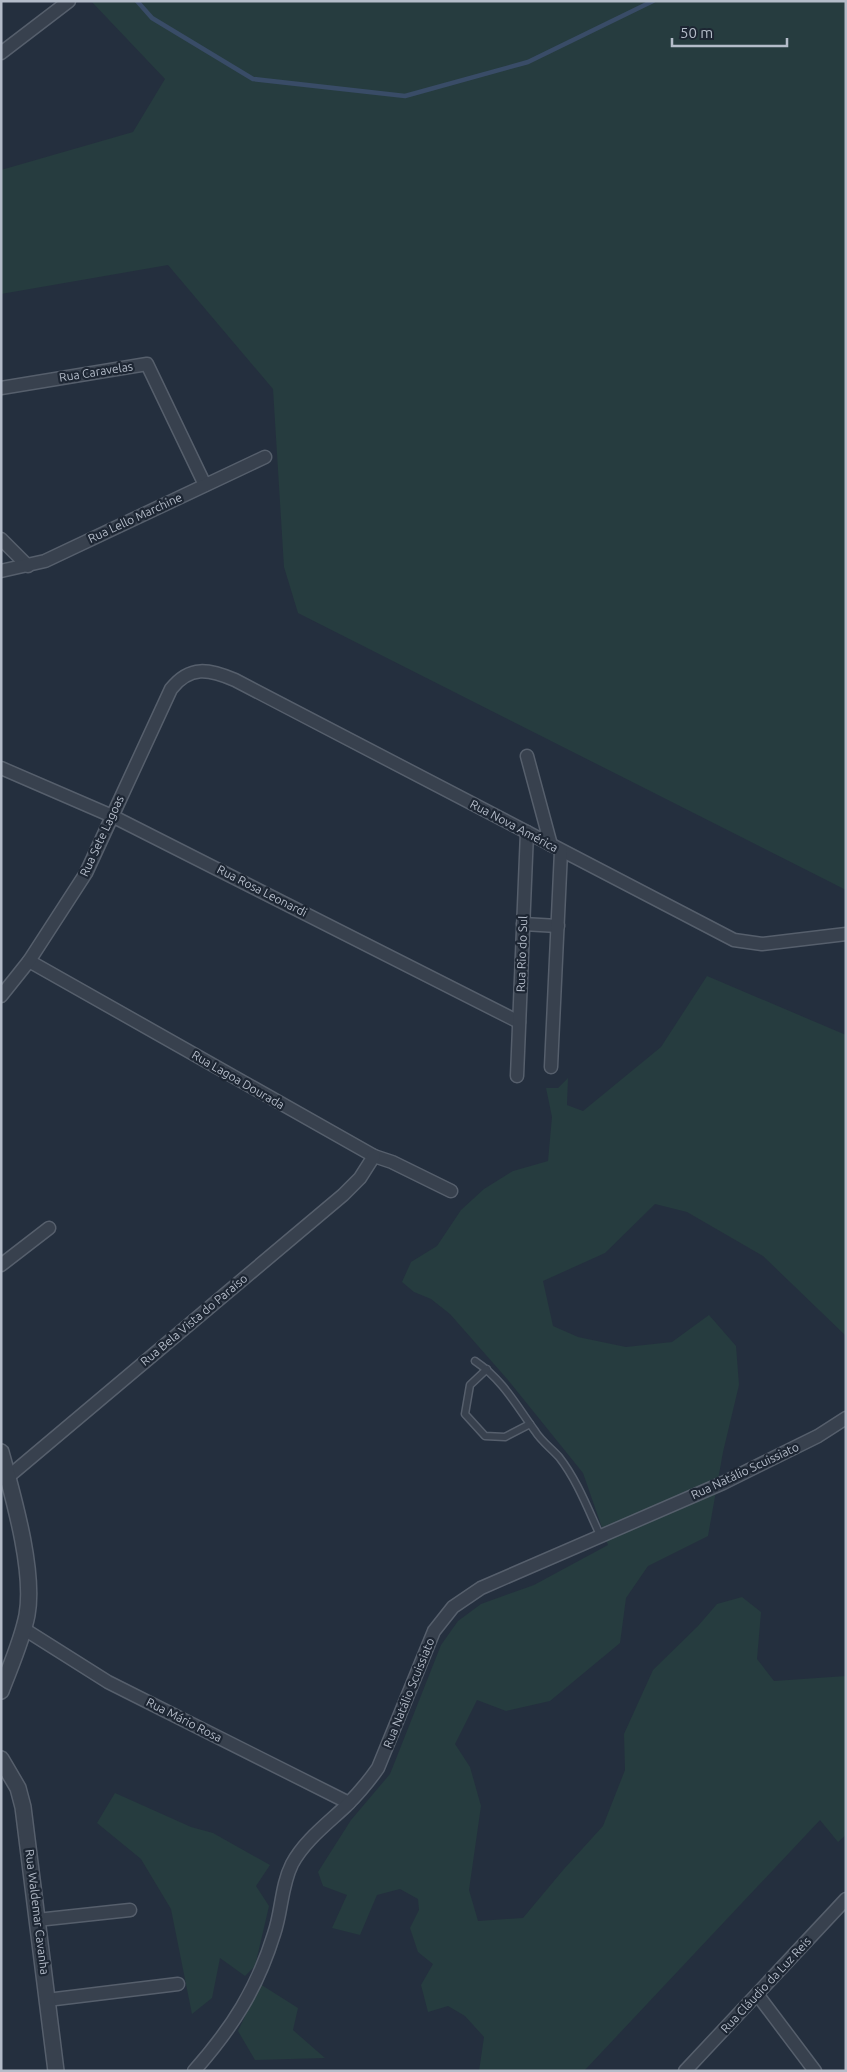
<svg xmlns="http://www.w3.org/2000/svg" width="847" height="2072" viewBox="0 0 847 2072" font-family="Ubuntu,sans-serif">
<rect width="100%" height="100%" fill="#242f3e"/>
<!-- green -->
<g fill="#263c3f">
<path d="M91,1H846V890L298,613L284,567L273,389L168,265L1,294V170L133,132L165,79Z"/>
<path d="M707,976L846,1035V1336L763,1256L687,1212L655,1204L605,1253L543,1281L553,1326L578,1337L626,1347L672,1342L709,1315L736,1346L739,1385L723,1452L708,1536L648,1566L626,1598L620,1643L550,1701L506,1711L477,1700L455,1744L470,1767L481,1806L469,1890L478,1921L523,1918L564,1869L603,1826L625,1770L624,1734L653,1670L698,1626L717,1604L742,1597L761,1612L757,1659L774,1681L846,1676V1835L838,1842L820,1820L584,2071H479L484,2037L465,2016L448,2006L428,2012L421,1985L433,1964L418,1952L410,1928L419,1910L418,1899L400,1889L377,1895L360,1935L332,1928L347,1895L323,1886L318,1872L351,1820L390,1774L441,1645L458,1621L481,1604L534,1585L608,1545L583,1473L508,1380L450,1314L431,1299L414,1292L402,1282L411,1262L437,1246L461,1210L484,1189L513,1171L548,1161L552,1117L546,1088H558L568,1078L567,1105L583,1111L661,1047Z"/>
<path d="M115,1793L191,1827L213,1833L270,1865L256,1886L269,1906L255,1966L245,1976L220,1958L212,1998L192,2014L171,1909L141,1859L97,1823Z"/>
<path d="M260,1984L298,2008L293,2030L325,2058L255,2060L238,2031Z"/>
</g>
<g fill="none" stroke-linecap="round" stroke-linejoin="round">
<!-- stream -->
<path stroke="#394c67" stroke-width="4.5" d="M137,1L152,18L253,79L405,96L528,62L653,1"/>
<defs>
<g id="service">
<path d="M475,1361C503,1380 516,1405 535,1431C541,1441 551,1448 559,1457C577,1480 588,1509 600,1535"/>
<path d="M487,1369L470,1385L465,1414L485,1436L505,1437L530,1424"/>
</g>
<g id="minor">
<path d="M1,53L69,1"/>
<path d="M1,388L147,364L205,485"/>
<path d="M1,539L28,566"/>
<path d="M1,571L45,561L265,457"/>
<path d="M527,756L551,845"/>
<path d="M1,768L112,816L519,1022"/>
<path d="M523,924L558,926"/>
<path d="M29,961L374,1156L392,1162L451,1191"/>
<path d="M1,996L29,961L86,873L171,689C190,665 209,669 235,680L734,940L762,944L846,934"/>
<path d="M551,1067L561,851"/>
<path d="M517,1076L527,832"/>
<path d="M1,1265L49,1228"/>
<path d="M8,1477L343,1195L360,1178L374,1156"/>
<path d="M24,1629L108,1682L349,1803"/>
<path d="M37,1920L130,1910"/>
<path d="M757,1994L815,2071"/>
<path d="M47,2000L178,1984"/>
<path d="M194,2071C232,2028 257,1989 274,1934C282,1911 281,1886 292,1864C304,1841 328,1823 346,1806C358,1794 369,1781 378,1768L434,1631L453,1607L481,1588L723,1483L818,1436L846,1418"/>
<path d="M685,2071L846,1899"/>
</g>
<g id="tertiary">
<path d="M1,1452C13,1496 35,1571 27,1615C22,1641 10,1667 1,1691"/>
<path d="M1,1759L18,1788L23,1807L56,2071"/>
</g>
</defs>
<!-- service casing -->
<use href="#service" stroke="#565f6c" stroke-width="9"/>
<!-- minor casing -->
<use href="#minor" stroke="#565f6c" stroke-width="15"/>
<!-- tertiary casing -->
<use href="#tertiary" stroke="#565f6c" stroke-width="18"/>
<!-- service -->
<use href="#service" stroke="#38414e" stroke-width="6"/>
<!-- minor -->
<use href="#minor" stroke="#38414e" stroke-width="12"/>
<!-- tertiary -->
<use href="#tertiary" stroke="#38414e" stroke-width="15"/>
</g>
<g text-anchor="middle" stroke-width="4.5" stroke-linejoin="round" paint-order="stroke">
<!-- street labels -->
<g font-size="12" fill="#b4bcc9" stroke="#1d2633">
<text transform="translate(96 372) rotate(-9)" y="4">Rua Caravelas</text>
<text transform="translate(135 518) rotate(-25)" y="4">Rua Lello Marchine</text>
<text transform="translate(514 826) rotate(28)" y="4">Rua Nova América</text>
<text transform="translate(102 836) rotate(-65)" y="4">Rua Sete Lagoas</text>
<text transform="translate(262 891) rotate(27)" y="4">Rua Rosa Leonardi</text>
<text transform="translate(522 954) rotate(-88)" y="4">Rua Rio do Sul</text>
<text transform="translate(238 1080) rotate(30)" y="4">Rua Lagoa Dourada</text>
<text transform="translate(194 1320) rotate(-40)" y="4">Rua Bela Vista do Paraíso</text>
<text transform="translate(745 1471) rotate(-25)" y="4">Rua Natálio Scuissiato</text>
<text transform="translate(409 1693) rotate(-68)" y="4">Rua Natálio Scuissiato</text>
<text transform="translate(184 1720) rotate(27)" y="4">Rua Mário Rosa</text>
<text transform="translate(37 1912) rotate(83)" y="4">Rua Waldemar Cavanha</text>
<text transform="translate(766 1985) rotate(-47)" y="4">Rua Cláudio da Luz Reis</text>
</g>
</g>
<!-- border -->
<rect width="847" height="2072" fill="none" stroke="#b4bcc9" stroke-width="5"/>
<!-- scale -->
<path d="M672 38v8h115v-8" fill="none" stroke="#b4bcc9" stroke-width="2.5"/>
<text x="680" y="38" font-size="15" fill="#b4bcc9" stroke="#1d2633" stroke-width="4" paint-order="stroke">50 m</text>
</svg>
